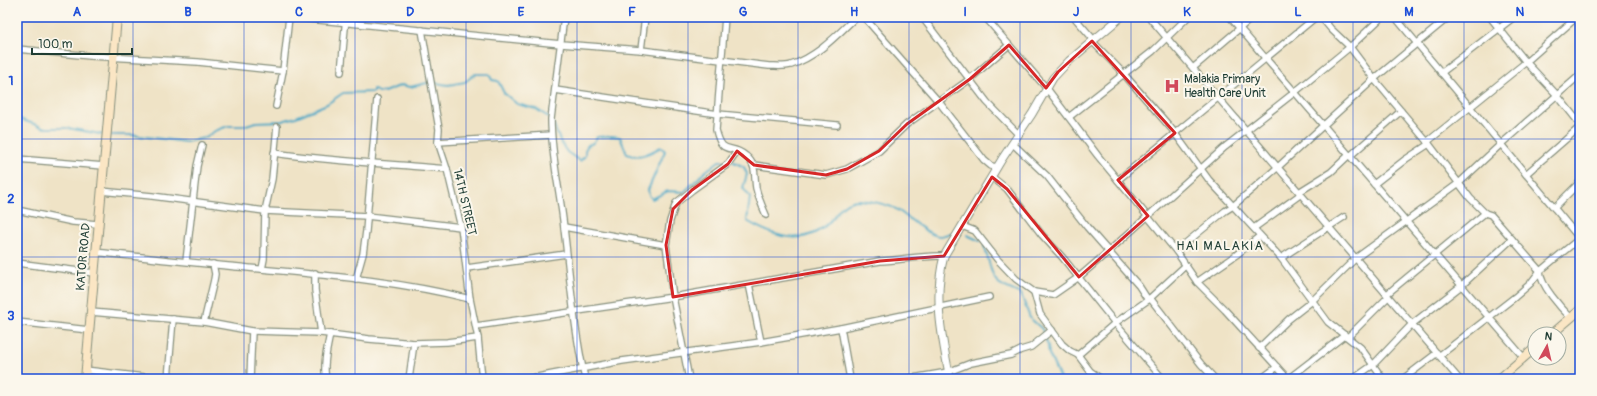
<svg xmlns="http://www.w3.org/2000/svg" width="1597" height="396" viewBox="0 0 1597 396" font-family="Pangolin,sans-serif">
<rect width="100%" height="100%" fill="#fbf7ec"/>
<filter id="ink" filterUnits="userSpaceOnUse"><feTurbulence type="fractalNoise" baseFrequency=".025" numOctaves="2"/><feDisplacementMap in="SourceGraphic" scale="8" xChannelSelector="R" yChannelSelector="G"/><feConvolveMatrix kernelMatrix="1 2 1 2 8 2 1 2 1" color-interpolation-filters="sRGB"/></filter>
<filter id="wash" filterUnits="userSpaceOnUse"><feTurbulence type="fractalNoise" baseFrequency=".012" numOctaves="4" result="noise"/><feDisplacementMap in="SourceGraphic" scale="16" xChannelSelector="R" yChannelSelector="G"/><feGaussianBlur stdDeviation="0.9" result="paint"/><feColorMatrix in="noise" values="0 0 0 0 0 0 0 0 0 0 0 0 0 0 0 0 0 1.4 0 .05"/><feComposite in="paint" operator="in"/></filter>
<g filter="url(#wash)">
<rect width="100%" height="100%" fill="#efe3c6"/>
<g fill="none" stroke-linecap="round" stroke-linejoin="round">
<!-- stream -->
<g stroke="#47a7c6" stroke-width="2">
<path d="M17,118L45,128H68L105,135"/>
<path d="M553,123L561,143L567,152L580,161L585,156V150L588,145L593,143L597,137L612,136L620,137L627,154C639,159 650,153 661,147L665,151L648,190L649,195L652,199L668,191L684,192L706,171L719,161H727"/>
<path d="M109,135H132L186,142L204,138L215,131L228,126H243L256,122L282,121L296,117L327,104L343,93L373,92V89L378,92H384L402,85L410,87L431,82L448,85L465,82L475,74H489L492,80L498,81L504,93L517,104L536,109L550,118"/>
<path d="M732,161L744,167L747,174L743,188L750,197L747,221C774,237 806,248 830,221C839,211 842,202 857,200C867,200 887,204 896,209C906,215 928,236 940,236C943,236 947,234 951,233"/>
<path d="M967,235L980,241"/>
<path d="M984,246C989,257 990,278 1000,284C1006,288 1014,291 1021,294L1030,318L1042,329L1048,346L1049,354L1060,379"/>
</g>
</g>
</g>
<g filter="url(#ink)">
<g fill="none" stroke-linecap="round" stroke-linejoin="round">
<defs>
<g id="minor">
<path d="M289,17L561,44L641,50L769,66C776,66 785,67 791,65C817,57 837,35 856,17"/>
<path d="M564,17L551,119C551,155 560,191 564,228C570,279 574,329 585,379"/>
<path d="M725,17L716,130C723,158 730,142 746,156C757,165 754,176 756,188C758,197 762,206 766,215"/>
<path d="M864,17L939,102L984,160L991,166L997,167"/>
<path d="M922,17L987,102L1018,134"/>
<path d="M985,17L1048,90L1098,156L1176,251L1197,282L1225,310L1288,379"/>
<path d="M1074,17L1094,40"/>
<path d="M1149,17L1459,379"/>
<path d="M1230,17L1524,358"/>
<path d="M1321,17L1331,29L1350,47L1374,79L1429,144L1470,198L1485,213L1491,215L1540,271C1540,285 1561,308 1571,318"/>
<path d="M1395,17L1580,239"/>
<path d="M1490,17L1526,62L1557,95L1580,124"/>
<path d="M422,30L439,129L438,142L447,169L461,227L470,299L478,338L482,379"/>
<path d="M1092,41L1123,73L1171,128L1209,180L1281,258L1328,322L1361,348L1383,379"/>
<path d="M17,49L90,56L198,62L283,71"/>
<path d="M641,50L645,17"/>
<path d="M1193,68L1253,17"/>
<path d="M341,72L346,17"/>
<path d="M1441,73L1514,17"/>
<path d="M555,90L718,114L837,125"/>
<path d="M276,106L283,71L289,17"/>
<path d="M1069,117L1153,51L1188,17"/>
<path d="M438,142L551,135"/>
<path d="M1427,142L1526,62L1577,17"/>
<path d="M1013,144L1047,176L1087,227L1139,286L1148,300"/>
<path d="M274,153C331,161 389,164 447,169"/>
<path d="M1350,156L1401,111"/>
<path d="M17,159L104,166"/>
<path d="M754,165L826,175L847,169L879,151L907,124L970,79L1009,45"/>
<path d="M1526,174L1580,127"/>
<path d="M992,177L1007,189L1042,235L1063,258L1115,323L1163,379"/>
<path d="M1118,180L1316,17"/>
<path d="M1374,184L1406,159L1429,144"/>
<path d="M101,191L152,196L265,211L367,216L461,227"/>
<path d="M1299,192L1331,172L1349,155"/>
<path d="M1554,208L1580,182"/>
<path d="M17,210L73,222L98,224"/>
<path d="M962,226L975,231L997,259L1016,279L1034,292L1053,295L1079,277L1109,251L1225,147L1295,92L1350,47L1382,17"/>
<path d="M564,227L666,245"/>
<path d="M1254,228L1301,194"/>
<path d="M1176,251L1225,211L1233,206L1278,167L1374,79L1449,17"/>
<path d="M95,252C140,257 184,262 228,266C309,274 391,279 470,299"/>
<path d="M1281,258L1344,217"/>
<path d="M186,261L197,166L202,145"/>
<path d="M17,263L94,273"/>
<path d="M467,268L566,254"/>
<path d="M262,269L264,259L265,211L272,179L277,127"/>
<path d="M315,273V290L321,333"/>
<path d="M356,279L363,254L366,231L377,99"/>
<path d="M1197,282L1236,255L1260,236"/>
<path d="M749,284L761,342"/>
<path d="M1034,292L1040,314L1062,344L1070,351L1078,355L1090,371L1101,379"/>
<path d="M1387,294L1485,213"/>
<path d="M1150,298L1201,364L1215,379"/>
<path d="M91,312L204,322L252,331L321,333L369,339L414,343L447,342L478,338"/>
<path d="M17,322L89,330"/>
<path d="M204,322L214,280L215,274L213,264"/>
<path d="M476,326L673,297L880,261C902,260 922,255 944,256"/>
<path d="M841,328L850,379"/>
<path d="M1348,337L1388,297"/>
<path d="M1259,348L1289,319L1312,301L1356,258L1459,183L1501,144L1580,75"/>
<path d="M1078,355L1115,323L1148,300L1185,266"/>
<path d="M1439,356L1515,297L1530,284L1540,271L1580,238"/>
<path d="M85,370L161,379"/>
<path d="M168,379L173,319"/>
<path d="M250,379L252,331"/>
<path d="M326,379C323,365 327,349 330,334"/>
<path d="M409,379L414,343"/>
<path d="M527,379L622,361L761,342L841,328L989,297"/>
<path d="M689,379L673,297L666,245L670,221L676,203L692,190L728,164L737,151"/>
<path d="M907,379L948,372L971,363L1011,355L1021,350L1031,347L1052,330"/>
<path d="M1261,379L1277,367"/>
<path d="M1288,379L1345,335"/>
<path d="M1353,379L1373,365L1412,324L1461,286L1512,239"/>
<path d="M1403,379L1437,353"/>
</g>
<g id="tertiary">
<path d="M17,378L26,379"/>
<path d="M950,379C942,338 933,297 944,256L1002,159L1032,114L1053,78L1069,61L1121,17"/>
</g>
<g id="secondary">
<path d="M1552,334L1580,310"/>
<path d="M85,379L117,17"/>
<path d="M1499,379L1535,348"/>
</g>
</defs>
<!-- minor casing -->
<use href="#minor" stroke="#87907d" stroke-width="8"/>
<!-- tertiary casing -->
<use href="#tertiary" stroke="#87907d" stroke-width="9"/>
<!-- secondary casing -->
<use href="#secondary" stroke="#87907d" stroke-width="10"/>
<!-- minor -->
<use href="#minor" stroke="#fff" stroke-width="5.5"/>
<!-- tertiary -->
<use href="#tertiary" stroke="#fff" stroke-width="7"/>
<!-- secondary -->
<use href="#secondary" stroke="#fbe6c4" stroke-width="8"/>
</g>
</g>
<!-- marked area -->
<path fill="none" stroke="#d62828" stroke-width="3" stroke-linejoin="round" d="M1092,41L1175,133L1118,180L1148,216L1079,277L1007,189L992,177L944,256L880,261L673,297L666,245L673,209L692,190L728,164L737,151L754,165L826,175L847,169L879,151L907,124L970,79L1009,45L1046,88L1058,72Z"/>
<!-- grid -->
<path fill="none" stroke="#1d4ed8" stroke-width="1" stroke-opacity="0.55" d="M133,17V379M244,17V379M355,17V379M466,17V379M577,17V379M688,17V379M798,17V379M909,17V379M1020,17V379M1131,17V379M1242,17V379M1353,17V379M1464,17V379M17,139H1580M17,257H1580"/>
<!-- icons -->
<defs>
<symbol id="hospital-bare" viewBox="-9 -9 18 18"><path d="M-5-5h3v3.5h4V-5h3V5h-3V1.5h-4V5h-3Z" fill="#d1495b" stroke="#fbf7ec" stroke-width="2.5" paint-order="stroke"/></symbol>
</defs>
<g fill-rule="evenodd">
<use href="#hospital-bare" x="1161" y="75" width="22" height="22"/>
</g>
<g text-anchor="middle" stroke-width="4" stroke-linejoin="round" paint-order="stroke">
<!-- poi labels -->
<g font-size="12" fill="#1f3d34" stroke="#fbf7ec" text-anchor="start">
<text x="1184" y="83">Malakia Primary<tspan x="1184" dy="14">Health Care Unit</tspan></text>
</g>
<!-- street labels -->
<g font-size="12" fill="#1f3d34" stroke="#fbf7ec">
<text transform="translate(465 202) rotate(77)" y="4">14TH STREET</text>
<text transform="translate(83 257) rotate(-85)" y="4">KATOR ROAD</text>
</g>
<!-- neighbourhood labels -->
<g font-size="13" letter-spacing="1" fill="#1f3d34" stroke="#fbf7ec">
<text x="1220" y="250">HAI MALAKIA</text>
</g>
</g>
<!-- margin -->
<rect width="1597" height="396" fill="none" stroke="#fbf7ec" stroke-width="44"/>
<!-- north arrow -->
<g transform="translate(1547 346) rotate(8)"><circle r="19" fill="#fbf7ec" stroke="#a3ada2"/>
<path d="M0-3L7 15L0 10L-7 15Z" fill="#d1495b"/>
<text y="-6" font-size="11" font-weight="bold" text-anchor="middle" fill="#1f3d34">N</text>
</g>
<!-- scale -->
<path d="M32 48v6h100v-6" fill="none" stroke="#1f3d34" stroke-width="2"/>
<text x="38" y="48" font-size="12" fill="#1f3d34" stroke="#fbf7ec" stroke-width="3" paint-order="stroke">100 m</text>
<rect x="22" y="22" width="1553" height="352" fill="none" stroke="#1d4ed8" stroke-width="1.5"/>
<g font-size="13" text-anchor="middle" font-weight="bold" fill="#1d4ed8">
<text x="77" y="16">A</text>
<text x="188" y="16">B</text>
<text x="299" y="16">C</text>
<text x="410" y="16">D</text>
<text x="521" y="16">E</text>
<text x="632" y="16">F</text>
<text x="743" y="16">G</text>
<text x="854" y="16">H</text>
<text x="965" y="16">I</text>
<text x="1076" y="16">J</text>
<text x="1187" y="16">K</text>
<text x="1298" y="16">L</text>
<text x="1409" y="16">M</text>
<text x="1520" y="16">N</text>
<text x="11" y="85">1</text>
<text x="11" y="203">2</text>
<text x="11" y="320">3</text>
</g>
</svg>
